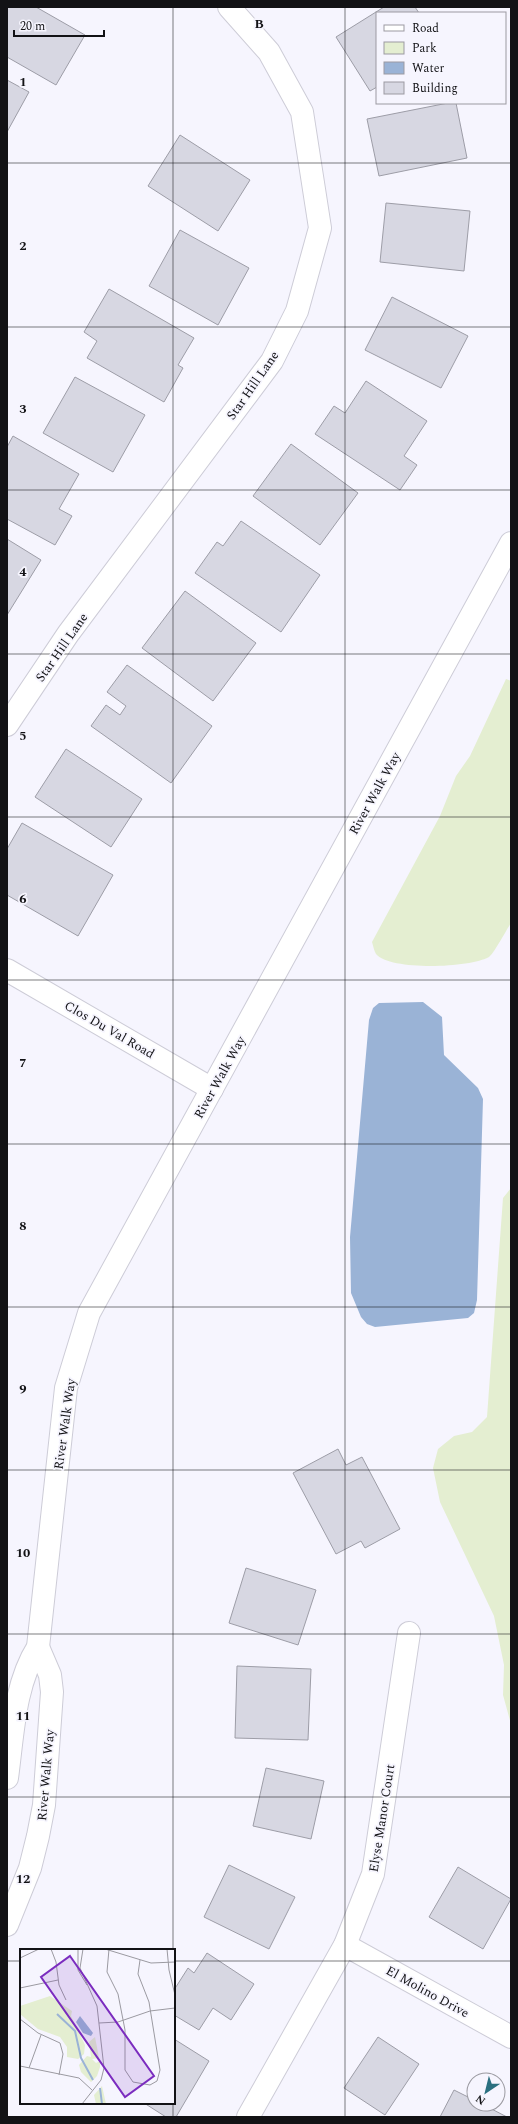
<svg xmlns="http://www.w3.org/2000/svg" width="518" height="2124" viewBox="0 0 518 2124" font-family="Spectral,serif">
<rect width="100%" height="100%" fill="#f6f5fe"/>
<!-- green -->
<g fill="#e4eed1">
<path d="M506,679L511,681V923C507,929 493,955 489,957C470,968 390,971 376,954C374,951 373,945 372,942L440,816L456,776L470,756Z"/>
<path d="M511,1188V1724L503,1695L504,1665L494,1616L440,1502L433,1468L438,1449L454,1436L472,1432L487,1417L503,1198Z"/>
</g>
<!-- water -->
<path fill="#9ab3d6" d="M423,1002L442,1017L444,1055L478,1088L483,1099L477,1300L474,1313L468,1318L375,1327L367,1324L361,1317L351,1293L350,1237L369,1020L373,1008L379,1003Z"/>
<!-- building -->
<g fill="#d7d7e2" stroke="#9d9da7">
<path d="M7,7H36L85,35L56,85L7,57Z"/>
<path d="M384,7H415L419,13H377V87L370,91L336,37Z"/>
<path d="M7,80L29,92L7,132Z"/>
<path d="M448,103H456L467,158L379,176L367,119Z"/>
<path d="M180,135L250,180L218,231L148,186Z"/>
<path d="M386,203L470,211L464,271L380,262Z"/>
<path d="M180,230L249,268L218,325L149,286Z"/>
<path d="M109,289L194,338L178,365L183,368L164,402L87,358L97,341L84,332Z"/>
<path d="M392,297L468,336L441,388L365,350Z"/>
<path d="M75,377L145,415L113,472L43,433Z"/>
<path d="M366,381L427,421L404,456L417,465L400,490L315,434L334,406L345,413Z"/>
<path d="M13,436L79,474L59,509L72,516L55,545L7,519V447Z"/>
<path d="M291,444L358,493L320,545L253,496Z"/>
<path d="M241,521L320,575L281,632L195,573L217,542L223,546Z"/>
<path d="M7,539L41,560L7,615Z"/>
<path d="M185,591L256,643L213,701L142,648Z"/>
<path d="M127,665L212,726L171,783L91,726L106,705L120,715L126,706L107,692Z"/>
<path d="M66,749L142,799L111,847L35,797Z"/>
<path d="M22,823L113,875L78,936L7,895V849Z"/>
<path d="M338,1449L346,1465L362,1457L400,1529L365,1548L361,1541L336,1554L293,1473Z"/>
<path d="M246,1568L316,1590L298,1645L229,1623Z"/>
<path d="M237,1666L311,1669L308,1740L235,1738Z"/>
<path d="M266,1768L324,1781L311,1839L253,1826Z"/>
<path d="M229,1865L295,1897L269,1949L204,1917Z"/>
<path d="M458,1867L511,1899L483,1949L429,1917Z"/>
<path d="M207,1953L254,1984L231,2020L213,2008L199,2030L174,2015V1990L188,1968L194,1973Z"/>
<path d="M378,2037L419,2064L385,2115L344,2088Z"/>
<path d="M174,2039L209,2061L176,2117H166L144,2103H174Z"/>
<path d="M454,2090L474,2100V2104H482L507,2117H440Z"/>
</g>
<g fill="none" stroke-linecap="round" stroke-linejoin="round">
<defs>
<g id="minor">
<path d="M7,725L68,634L272,361L297,311L320,228L302,112L269,52L229,7"/>
<path d="M7,970L212,1089"/>
<path d="M7,1778C13,1734 14,1685 38,1647L66,1388L89,1313L511,543"/>
<path d="M7,1925L30,1868L38,1836L44,1805L52,1692L50,1675L38,1647"/>
<path d="M345,1945L511,2037"/>
<path d="M248,2117L345,1945L373,1874L409,1633"/>
</g>
</defs>
<!-- minor casing -->
<use href="#minor" stroke="#cdccd7" stroke-width="24"/>
<!-- minor -->
<use href="#minor" stroke="#fff" stroke-width="22"/>
</g>
<!-- grid -->
<path fill="none" stroke="#121215" stroke-width="1" stroke-opacity="0.55" d="M173,7V1950M345,7V2117M7,163H511M7,327H511M7,490H511M7,654H511M7,817H511M7,980H511M7,1144H511M7,1307H511M7,1470H511M7,1634H511M7,1797H511M7,1961H21M174,1961H511M173,2103V2117"/>
<g text-anchor="middle" stroke-width="3.5" stroke-linejoin="round" paint-order="stroke">
<!-- street labels -->
<g font-size="13" fill="#121215" stroke="#f6f5fe">
<text transform="translate(252 385) rotate(-55)" y="5">Star Hill Lane</text>
<text transform="translate(61 647) rotate(-55)" y="5">Star Hill Lane</text>
<text transform="translate(374 793) rotate(-61)" y="5">River Walk Way</text>
<text transform="translate(110 1029) rotate(30)" y="5">Clos Du Val Road</text>
<text transform="translate(219 1077) rotate(-61)" y="5">River Walk Way</text>
<text transform="translate(64 1424) rotate(-82)" y="5">River Walk Way</text>
<text transform="translate(45 1775) rotate(-85)" y="5">River Walk Way</text>
<text transform="translate(381 1818) rotate(-81)" y="5">Elyse Manor Court</text>
<text transform="translate(428 1991) rotate(29)" y="5">El Molino Drive</text>
</g>
</g>
<!-- overview -->
<g transform="translate(20 1949)">
<rect width="155" height="155" fill="#f6f5fe"/>
<path d="M30,47L52,62L51,67L65,96L64,105L58,110L47,108V98L40,88L18,80L0,65V57ZM75,88L79,109L72,110L76,114L80,112V118L77,127L71,133L61,123L59,116L67,107L71,108L69,93ZM82,137L86,155H76L74,146Z" fill="#e4eed1"/>
<path d="M60,67L73,84L71,87L63,84L56,73Z" fill="#9ab3d6"/>
<path fill="none" stroke="#9ab3d6" stroke-width="2" d="M37,65L55,82L61,109L73,131M80,139L82,155"/>
<path fill="none" stroke="#9b9aa1" stroke-width="1" d="M31,0L36,13L39,36L46,51M58,0V21L67,36M85,0L131,14L155,13M89,0L87,23L98,45L105,81V121L113,133L130,136L137,132L140,121L129,53L118,25L120,11M147,0L149,21L155,46M0,9L19,0M0,39L38,31M0,70L18,84L40,94L43,105L39,126M79,74L98,73L130,62L155,59M0,117L59,129L72,141M9,119L21,86M62,155L81,131L84,119L77,57L60,19L63,0"/>
<path fill="#7b2cbf" fill-opacity="0.15" stroke="#7b2cbf" stroke-width="2" d="M50,7L134,127L105,148L21,28Z"/>
<rect width="155" height="155" fill="none" stroke="#121215" stroke-width="2"/>
</g>
<g font-size="13" text-anchor="middle" font-weight="bold" fill="#121215" stroke="#f6f5fe" stroke-width="3.5" stroke-linejoin="round" paint-order="stroke">
<text x="259" y="28">B</text>
<text x="23" y="86">1</text>
<text x="23" y="250">2</text>
<text x="23" y="413">3</text>
<text x="23" y="576">4</text>
<text x="23" y="740">5</text>
<text x="23" y="903">6</text>
<text x="23" y="1067">7</text>
<text x="23" y="1230">8</text>
<text x="23" y="1393">9</text>
<text x="23" y="1557">10</text>
<text x="23" y="1720">11</text>
<text x="23" y="1883">12</text>
</g>
<!-- border -->
<rect width="518" height="2124" fill="none" stroke="#121215" stroke-width="16"/>
<!-- legend -->
<rect x="376" y="12" width="130" height="92" fill="#f6f5fe" stroke="#9b9aa1"/>
<rect x="384" y="25" width="20" height="6" fill="#ffffff" stroke="#9b9aa1"/>
<text x="412" y="32" font-size="12" fill="#121215">Road</text>
<rect x="384" y="42" width="20" height="12" fill="#e4eed1" stroke="#9b9aa1"/>
<text x="412" y="52" font-size="12" fill="#121215">Park</text>
<rect x="384" y="62" width="20" height="12" fill="#9ab3d6" stroke="#9b9aa1"/>
<text x="412" y="72" font-size="12" fill="#121215">Water</text>
<rect x="384" y="82" width="20" height="12" fill="#d7d7e2" stroke="#9b9aa1"/>
<text x="412" y="92" font-size="12" fill="#121215">Building</text>
<!-- north arrow -->
<g transform="translate(486 2092) rotate(215)"><circle r="19" fill="#f6f5fe" stroke="#9b9aa1"/>
<path d="M0-3L7 15L0 10L-7 15Z" fill="#2b7080"/>
<text y="-6" font-size="11" font-weight="bold" text-anchor="middle" fill="#121215">N</text>
</g>
<!-- scale -->
<path d="M14 30v6h90v-6" fill="none" stroke="#121215" stroke-width="2"/>
<text x="20" y="30" font-size="12" fill="#121215" stroke="#f6f5fe" stroke-width="3" paint-order="stroke">20 m</text>
</svg>
